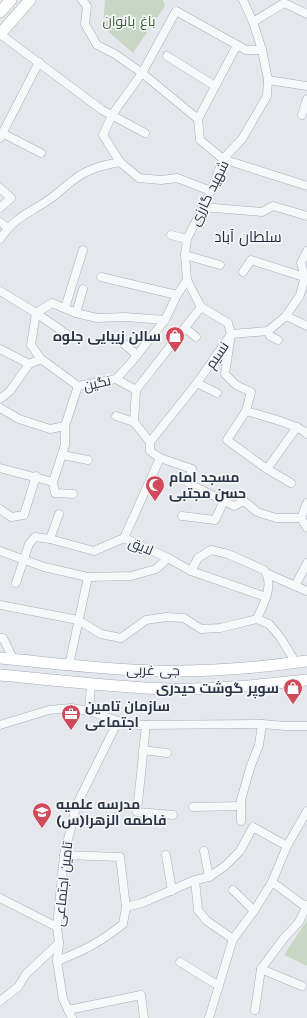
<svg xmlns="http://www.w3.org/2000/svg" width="307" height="1018" viewBox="0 0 307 1018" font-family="'Work Sans',Cairo,sans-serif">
<rect width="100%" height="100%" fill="#e4e7ec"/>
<!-- green -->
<g fill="#c9d6c5">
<path d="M105,0H163L165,6L133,53L103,27Z"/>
<path d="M307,920V966L284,955Z"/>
</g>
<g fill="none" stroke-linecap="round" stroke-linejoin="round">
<defs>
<g id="minor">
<path d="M82,0L87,6L85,24L97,45L115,54L142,73L198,119"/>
<path d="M243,0L253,22L262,50L268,80L267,96L242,139L223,159L211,191L187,239L185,255L187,280L201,307L228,323L231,334L225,374L236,385L251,392L246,411C259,415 300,425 307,434"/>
<path d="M253,22L284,3L307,14"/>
<path d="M0,34L102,110L145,133"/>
<path d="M237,45L198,119L200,140L223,159L307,186"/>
<path d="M167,56L215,86"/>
<path d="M268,80L307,86"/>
<path d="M302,115L307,99"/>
<path d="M2,133L41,153"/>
<path d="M0,138L39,62"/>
<path d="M0,188L11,198L0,208"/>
<path d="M211,191L177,178L161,180L139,178L120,162L103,135L112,115L142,73L176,11L246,50H262"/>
<path d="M202,207L262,212L273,206L307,216"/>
<path d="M0,222L8,228"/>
<path d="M171,235L187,239"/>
<path d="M0,239C15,217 26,215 47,201C58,194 68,183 79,176C91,168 105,165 120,162"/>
<path d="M185,255L220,265"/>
<path d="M243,272L251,260L307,278"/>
<path d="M101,277L177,295"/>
<path d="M0,291L36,313L52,303L76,313L97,318L125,317L165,320"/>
<path d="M65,308L83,250"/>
<path d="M76,313L83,289"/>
<path d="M286,316L307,326"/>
<path d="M185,328L196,337"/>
<path d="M268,331L270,336L278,340"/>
<path d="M123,343L137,355"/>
<path d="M0,349L29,364"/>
<path d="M41,359L78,386"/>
<path d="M116,379L136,390L134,422L150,442"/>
<path d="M197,383L217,393"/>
<path d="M136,390L201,307"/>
<path d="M0,399L10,391L29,364L41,359L31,345L36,313L68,335"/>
<path d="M0,408L19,419L50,429L65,426"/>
<path d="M246,411L227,440L267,469L291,483"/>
<path d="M116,416L134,422"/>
<path d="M150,442L197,383L231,334L268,331L286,316L300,295L305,277L301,263L307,251"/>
<path d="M150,442V451L160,458L192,469L188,483L234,506L244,501L257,512L276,518H301"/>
<path d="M62,455L88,460"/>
<path d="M0,468L53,482"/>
<path d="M267,469L297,427"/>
<path d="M73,494L55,493L53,482L65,445V426L78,386L116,379L129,365L165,320L177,295L187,280"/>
<path d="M307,503L301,518L307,528"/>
<path d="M0,509L11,517L24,515L36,476"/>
<path d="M182,516L215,520L224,501"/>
<path d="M124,538L160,458"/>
<path d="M50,539L59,514"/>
<path d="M0,551L44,567L88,577L131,576L156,569L168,558"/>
<path d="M191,571L198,558L211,550L228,554L264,570C275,584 263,605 257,619"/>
<path d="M268,574L307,591"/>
<path d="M16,583L29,544L35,537L50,539L94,551L124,538L168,558L191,571L266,597"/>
<path d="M295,586L307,563"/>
<path d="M0,605L78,620L101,634L121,638L146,620L166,617L184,618L201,629L220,628L257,619L269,624L280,637L296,663"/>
<path d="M0,638H3L13,659"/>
<path d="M69,665L88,577"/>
<path d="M89,711L91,684"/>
<path d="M0,725L49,710L71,708L89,711L118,721L139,725L262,724L285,726H307"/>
<path d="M146,725L137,812L173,815"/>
<path d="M143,750L167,753"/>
<path d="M193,807L241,806"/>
<path d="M241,821V800L250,768L259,745L262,724"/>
<path d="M204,851L209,877"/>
<path d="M64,855L120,857L126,907"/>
<path d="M166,855L172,891"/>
<path d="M195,880L198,910L207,921L233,939"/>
<path d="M272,882L306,907"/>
<path d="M233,890L254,911"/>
<path d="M0,898L57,927"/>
<path d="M57,961C83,951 101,942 123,924L126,907L142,903L195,880L209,877L225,866L240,851L253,827L287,846"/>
<path d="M180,962L219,986"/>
<path d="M261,969L302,986"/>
<path d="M0,1001L18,987L26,974L59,943"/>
<path d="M68,1010L141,995L144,1018"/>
<path d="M255,1010L261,969L284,938L299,922L307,905"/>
<path d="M72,1018L63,999L57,961L59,943L57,927L64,855L77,804L118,721"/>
<path d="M209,1018L233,939L254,911L272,882L287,846L307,811"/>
</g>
<g id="major">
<path d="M0,12L11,0"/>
<path d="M0,34L30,0"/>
<path d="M0,658C53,663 105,670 158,671C207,672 258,668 307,661"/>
<path d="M0,675C56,680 111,687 167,689C214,690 261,685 307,680"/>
</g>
</defs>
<!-- minor casing -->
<use href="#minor" stroke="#a9aeb7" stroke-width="9"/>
<!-- major casing -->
<use href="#major" stroke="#a3abb8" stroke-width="12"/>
<!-- minor -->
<use href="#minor" stroke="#f7f8fa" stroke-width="8"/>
<!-- major -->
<use href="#major" stroke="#fff" stroke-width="11"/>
</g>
<!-- icons -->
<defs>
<symbol id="shop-pin" viewBox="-11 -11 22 30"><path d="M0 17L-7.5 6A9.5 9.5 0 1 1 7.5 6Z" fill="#d1495b" stroke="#f4f6f9"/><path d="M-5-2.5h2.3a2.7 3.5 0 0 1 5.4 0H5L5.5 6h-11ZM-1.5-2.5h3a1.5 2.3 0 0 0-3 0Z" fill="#fff"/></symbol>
<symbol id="mosque-pin" viewBox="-11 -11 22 30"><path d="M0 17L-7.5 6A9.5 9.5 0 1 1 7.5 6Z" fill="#d1495b" stroke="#f4f6f9"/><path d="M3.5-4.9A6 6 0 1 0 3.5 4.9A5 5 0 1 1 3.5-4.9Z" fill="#fff"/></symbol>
<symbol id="office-pin" viewBox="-11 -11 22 30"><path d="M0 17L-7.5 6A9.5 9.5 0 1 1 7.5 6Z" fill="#d1495b" stroke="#f4f6f9"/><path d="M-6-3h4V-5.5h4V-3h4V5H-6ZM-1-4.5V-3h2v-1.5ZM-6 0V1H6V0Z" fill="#fff"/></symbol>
<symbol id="school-pin" viewBox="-11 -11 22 30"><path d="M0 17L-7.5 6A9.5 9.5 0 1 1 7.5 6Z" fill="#d1495b" stroke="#f4f6f9"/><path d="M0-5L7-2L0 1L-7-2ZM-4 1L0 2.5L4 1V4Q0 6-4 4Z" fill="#fff"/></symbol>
</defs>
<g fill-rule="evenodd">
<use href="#shop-pin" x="164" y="325" width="22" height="30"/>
<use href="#mosque-pin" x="144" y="474" width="22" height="30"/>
<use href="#shop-pin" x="282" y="677" width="22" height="30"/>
<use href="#office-pin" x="60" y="703" width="22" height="30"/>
<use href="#school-pin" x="31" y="801" width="22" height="30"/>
</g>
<g text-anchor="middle" stroke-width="3.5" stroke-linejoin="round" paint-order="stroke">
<!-- park labels -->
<g font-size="14" fill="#3f6138" stroke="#f4f6f9">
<text x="129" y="26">باغ بانوان</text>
</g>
<!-- street labels -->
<g font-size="14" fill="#2b3445" stroke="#f4f6f9">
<text transform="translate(209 193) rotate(-64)" y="5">شهید گارزی</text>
<text transform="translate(217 355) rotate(-55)" y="5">نسیم</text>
<text transform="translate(97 383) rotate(-13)" y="5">نگین</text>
<text transform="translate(141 546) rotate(23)" y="5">لایق</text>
<text transform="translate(153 670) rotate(1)" y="5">جی غربی</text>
<text transform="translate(63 884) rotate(-84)" y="5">تامین اجتماعی</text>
</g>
<!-- poi labels -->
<g font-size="14" font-weight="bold" fill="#2b3445" stroke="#f4f6f9" text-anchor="start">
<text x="161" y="341" text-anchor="end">سالن زیبایی جلوه</text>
<text x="169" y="482">مسجد امام<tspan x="169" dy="16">حسن مجتبی</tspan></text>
<text x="279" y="693" text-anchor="end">سوپر گوشت حیدری</text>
<text x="85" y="711">سازمان تامین<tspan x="85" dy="16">اجتماعی</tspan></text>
<text x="56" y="809">مدرسه علمیه<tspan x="56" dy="16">فاطمه الزهرا(س)</tspan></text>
</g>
<!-- neighbourhood labels -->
<g font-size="15" fill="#1d2536" stroke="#f4f6f9">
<text x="248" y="242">سلطان آباد</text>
</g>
</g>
</svg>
